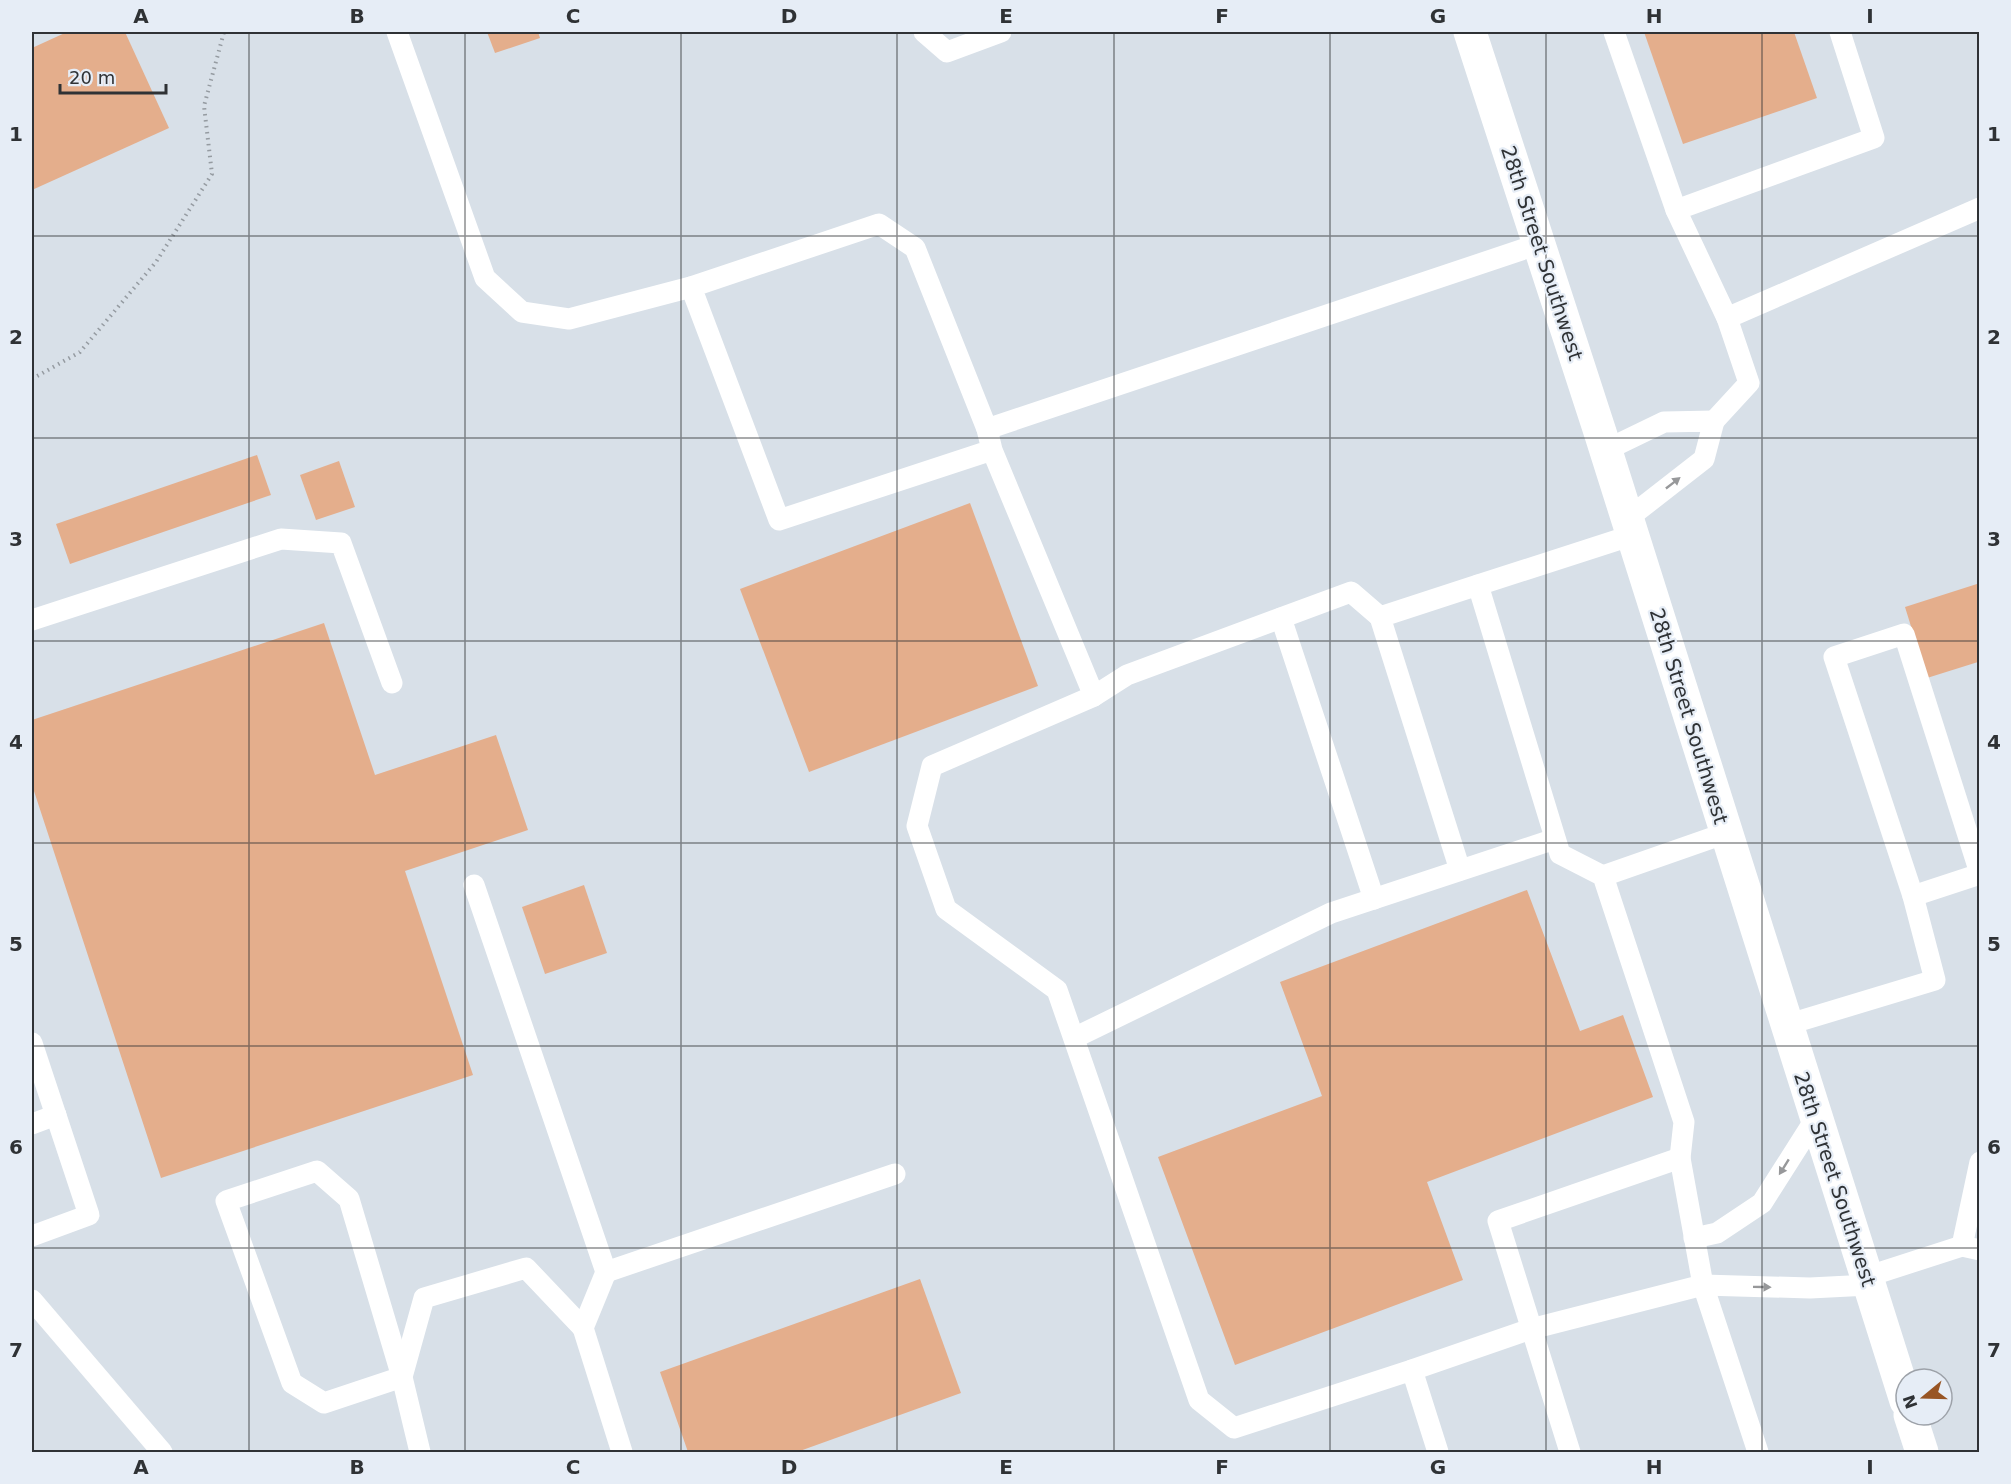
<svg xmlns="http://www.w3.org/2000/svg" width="2011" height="1484" viewBox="0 0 2011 1484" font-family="'DejaVu Sans',sans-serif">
<rect width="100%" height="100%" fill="#d8e0e8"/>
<!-- building -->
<g fill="#e4ae8c">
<path d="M67,32H125L169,128L32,190V48Z"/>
<path d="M487,32H538L540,38L495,53Z"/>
<path d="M1644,32H1794L1817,98L1683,144Z"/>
<path d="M257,455L271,495L70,564L56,524Z"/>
<path d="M339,461L355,507L316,520L300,475Z"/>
<path d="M970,503L1038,686L809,772L740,589Z"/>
<path d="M1980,583V666L1978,662L1927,678L1905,607Z"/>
<path d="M324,623L375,775L496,735L528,830L405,871L473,1075L161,1178L32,785V720Z"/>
<path d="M584,885L607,953L545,974L522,907Z"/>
<path d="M1527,890L1580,1031L1623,1015L1653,1097L1427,1182L1463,1280L1235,1365L1158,1157L1322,1096L1280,982Z"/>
<path d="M920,1279L961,1393L797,1452H688L660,1372Z"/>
</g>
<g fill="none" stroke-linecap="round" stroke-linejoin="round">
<!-- path -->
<path stroke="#959ba1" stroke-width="4" stroke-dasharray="1.5 4.5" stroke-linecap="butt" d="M32,379L80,352L156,262L212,174L204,106L224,32"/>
<!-- lane -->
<g stroke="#fff" stroke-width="21">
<path d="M397,32L485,278L522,312L569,319L691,287"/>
<path d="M924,32L947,52L1001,32"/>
<path d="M1614,32L1676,210"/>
<path d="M1727,318L1980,208"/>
<path d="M1714,421L1749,383L1727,318L1676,210L1874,138L1840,32"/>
<path d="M987,429L1539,244"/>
<path d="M992,450L779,520L691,287L879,224L915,248L987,429L992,450L1094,696L1127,675L1351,592L1380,617L1478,585L1560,854L1603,876L1684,1122L1680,1158"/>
<path d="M1604,451L1664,422L1714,421L1704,459L1627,519"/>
<path d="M1478,585L1633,535"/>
<path d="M1380,617L1460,870"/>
<path d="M1281,618L1374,899"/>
<path d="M32,620L281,539L341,543L392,683"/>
<path d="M1094,696L932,766L917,826L946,909L1057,990L1199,1400L1234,1428L1412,1370L1438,1452"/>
<path d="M1603,876L1726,833"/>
<path d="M474,885L606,1272L895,1174"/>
<path d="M1913,896L1834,657L1904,634L1980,873"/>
<path d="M1786,1025L1935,980L1913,896L1980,874"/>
<path d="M1074,1038L1331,913L1555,839"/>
<path d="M32,1043L89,1215L32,1236"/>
<path d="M32,1124L56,1115"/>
<path d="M317,1171L349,1199L402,1377L324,1403L292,1383L226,1201Z"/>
<path d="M1694,1238L1717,1233L1762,1203L1816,1118"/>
<path d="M1962,1246L1980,1162"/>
<path d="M606,1272L583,1328L622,1452"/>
<path d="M1866,1277L1962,1246L1980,1250"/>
<path d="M32,1300L162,1452"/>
<path d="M1412,1370L1531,1329L1703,1285L1810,1288L1869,1285"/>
<path d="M420,1452L402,1377L424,1298L526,1268L583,1328"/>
<path d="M1570,1452L1498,1221L1680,1158L1703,1285L1758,1452"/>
</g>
<!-- primary -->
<g stroke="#fff" stroke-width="33">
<path d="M1470,32L1600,432L1906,1401"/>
<path d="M1910,1415L1922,1452"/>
</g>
</g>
<!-- one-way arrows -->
<defs><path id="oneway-solid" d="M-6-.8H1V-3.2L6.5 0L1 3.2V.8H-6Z" transform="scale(1.5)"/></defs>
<g fill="#97989a">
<use href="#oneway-solid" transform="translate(1673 483) rotate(-38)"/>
<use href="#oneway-solid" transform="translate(1784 1167) rotate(122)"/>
<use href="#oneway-solid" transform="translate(1762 1287) rotate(1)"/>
</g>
<!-- grid -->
<path fill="none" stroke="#2f3235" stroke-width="1.5" stroke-opacity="0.55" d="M249,32V1452M465,32V1452M681,32V1452M897,32V1452M1114,32V1452M1330,32V1452M1546,32V1452M1762,32V1452M32,236H1980M32,438H1980M32,641H1980M32,843H1980M32,1046H1980M32,1248H1980"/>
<g text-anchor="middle" stroke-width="4.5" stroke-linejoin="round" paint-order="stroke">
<!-- street labels -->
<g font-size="20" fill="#2f3235" stroke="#e6edf6">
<text transform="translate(1542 253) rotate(72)" y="7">28th Street Southwest</text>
<text transform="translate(1689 716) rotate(73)" y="7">28th Street Southwest</text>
<text transform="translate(1835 1179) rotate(72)" y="7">28th Street Southwest</text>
</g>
</g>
<!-- border -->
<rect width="2011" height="1484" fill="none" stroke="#e6edf6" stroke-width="66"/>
<!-- north arrow -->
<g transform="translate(1924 1397) rotate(251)"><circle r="28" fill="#e6edf6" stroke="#9da2a9" stroke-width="1.5"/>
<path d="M0-4.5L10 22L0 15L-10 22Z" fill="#985524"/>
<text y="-9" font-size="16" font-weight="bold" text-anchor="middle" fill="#2f3235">N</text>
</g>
<!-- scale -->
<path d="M60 84v9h106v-9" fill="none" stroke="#2f3235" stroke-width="3"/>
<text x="69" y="84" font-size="18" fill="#2f3235" stroke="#e6edf6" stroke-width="4.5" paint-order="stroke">20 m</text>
<rect x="33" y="33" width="1945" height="1418" fill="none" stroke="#2f3235" stroke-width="2"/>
<g font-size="20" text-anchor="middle" font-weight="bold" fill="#2f3235">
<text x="141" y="23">A</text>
<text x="357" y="23">B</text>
<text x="573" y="23">C</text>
<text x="789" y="23">D</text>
<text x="1006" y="23">E</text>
<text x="1222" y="23">F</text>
<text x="1438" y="23">G</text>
<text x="1654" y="23">H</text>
<text x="1870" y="23">I</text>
<text x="16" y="141">1</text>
<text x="1994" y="141">1</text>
<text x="16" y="344">2</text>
<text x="1994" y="344">2</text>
<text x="16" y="546">3</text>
<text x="1994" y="546">3</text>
<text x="16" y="749">4</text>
<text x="1994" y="749">4</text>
<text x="16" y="951">5</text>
<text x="1994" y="951">5</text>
<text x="16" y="1154">6</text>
<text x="1994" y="1154">6</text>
<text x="16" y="1357">7</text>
<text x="1994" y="1357">7</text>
<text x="141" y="1474">A</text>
<text x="357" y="1474">B</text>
<text x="573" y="1474">C</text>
<text x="789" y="1474">D</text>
<text x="1006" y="1474">E</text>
<text x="1222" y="1474">F</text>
<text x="1438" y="1474">G</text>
<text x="1654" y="1474">H</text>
<text x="1870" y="1474">I</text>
</g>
</svg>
